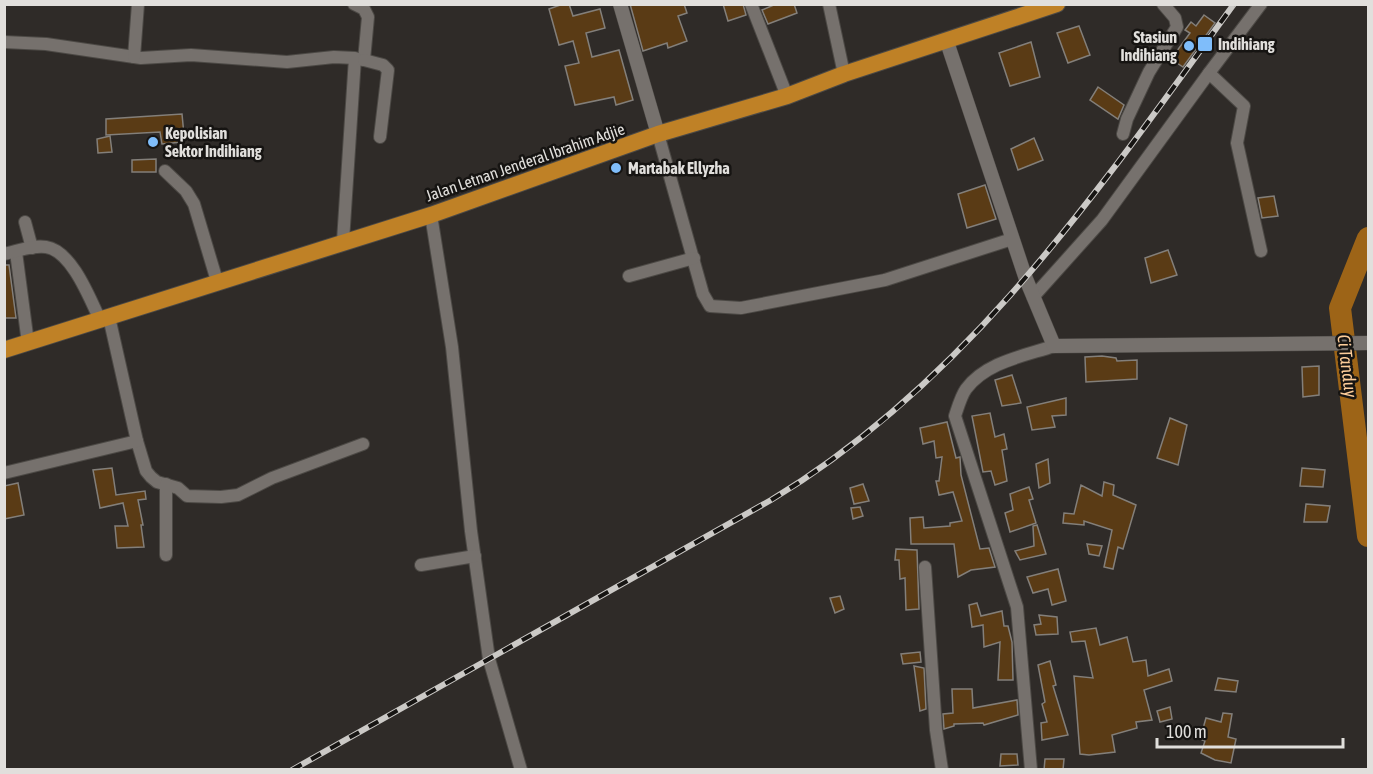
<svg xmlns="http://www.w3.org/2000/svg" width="1373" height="774" viewBox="0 0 1373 774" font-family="'Asap Condensed',sans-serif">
<rect width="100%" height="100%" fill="#2f2b28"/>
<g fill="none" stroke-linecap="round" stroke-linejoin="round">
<!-- river -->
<path stroke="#9d6417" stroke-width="22" d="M1368,238L1340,308L1368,536"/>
</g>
<!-- building -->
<g fill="#5a3b15" stroke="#837f7a" stroke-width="1.5">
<path d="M563,4H569L573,16L600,9L605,28L586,33L592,57L619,50L633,100L616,105L614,97L575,105L565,66L579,63L573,41L559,45L549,9Z"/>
<path d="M630,4H684L687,13L678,16L687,41L668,48L667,43L643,51Z"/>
<path d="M723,4H743L746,15L728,21Z"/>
<path d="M776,4H794L797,13L768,24L762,10Z"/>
<path d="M1204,15L1215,23L1183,67L1171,59L1190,33L1185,30L1191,22L1196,26Z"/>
<path d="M1079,26L1090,55L1068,63L1057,33Z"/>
<path d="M1031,42L1040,77L1010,86L999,53Z"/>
<path d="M1098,87L1124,105L1118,119L1090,100Z"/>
<path d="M182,114L184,135L182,136V142L162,144L160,132L106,135V119Z"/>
<path d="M110,136L112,152L98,153L97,139Z"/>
<path d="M1034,138L1043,160L1018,170L1011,149Z"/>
<path d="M156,159V172H132V160Z"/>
<path d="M985,185L996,219L967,228L958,194Z"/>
<path d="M1274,196L1278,216L1262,218L1258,198Z"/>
<path d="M1168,250L1177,275L1151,283L1145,258Z"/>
<path d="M4,265H9L16,318H4Z"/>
<path d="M1102,356L1116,358L1117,361L1137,360V379L1086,382L1085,357Z"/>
<path d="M1319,366V395L1303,397L1302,367Z"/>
<path d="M1012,375L1021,403L1002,406L995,380Z"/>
<path d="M1066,398V415L1052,416L1055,427L1032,430L1027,407Z"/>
<path d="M990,413L995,437L1004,434L1007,449L1002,450L1007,481L995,485L991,471L983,472L972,416Z"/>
<path d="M1170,418L1187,425L1178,465L1157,458Z"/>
<path d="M947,422L956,458L960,457L961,475L980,549L989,548L995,567L971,570L958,577L954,544H911L910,518L923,517L924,528L950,526V523L962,521L953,492L939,495L936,481H939L942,457L936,458L934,441L923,444L920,428Z"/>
<path d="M1048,459L1050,483L1039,488L1036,464Z"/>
<path d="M112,468L116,495L145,491L146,499L138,500L143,525H141L144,547L117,548L115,526H128L123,503L100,508L93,470Z"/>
<path d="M1302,468L1325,470L1323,487L1300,486Z"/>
<path d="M1104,482L1114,485L1113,495L1136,505L1123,549L1118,547L1113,569L1104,567L1112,530L1084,521V525L1063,523L1064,513L1074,514L1081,485L1102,496Z"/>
<path d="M18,483L24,515L4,519V486Z"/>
<path d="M863,484L869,501L854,504L850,488Z"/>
<path d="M1029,487L1033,499L1029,500L1036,523L1010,532L1005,513L1013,510L1010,494Z"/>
<path d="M1306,504L1330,506L1327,522H1304Z"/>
<path d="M860,507L863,516L853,519L851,508Z"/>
<path d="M1037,525L1046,554L1020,560L1015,551L1034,546L1033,526Z"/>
<path d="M1087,544L1102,546L1099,556L1089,554Z"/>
<path d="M896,549L917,550L919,609L906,610L905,578L900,579L899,560H895Z"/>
<path d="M1058,569L1066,601L1052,605L1048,589L1033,593L1027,577Z"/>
<path d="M840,596L844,609L835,613L830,598Z"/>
<path d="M977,603L981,616L1002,611L1004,626H1008L1012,642L1013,680H998L1000,642L984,647L983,625L972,627L969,605Z"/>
<path d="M1039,615L1057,617L1058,634L1036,635L1034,625L1041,624Z"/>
<path d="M1096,628L1100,645L1127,637L1133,662L1146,660L1148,676L1169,669L1172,681L1144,690L1152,720L1136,722L1137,728L1112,735L1115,752L1089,755L1080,754L1074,676L1093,678L1085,641L1072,642L1070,632Z"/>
<path d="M920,652L921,662L903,664L901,654Z"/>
<path d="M1050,661L1056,685L1053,686L1068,735L1042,740L1041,723L1047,722L1042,704L1045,702L1038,665Z"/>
<path d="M914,666L924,668L926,709L920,711Z"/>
<path d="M1218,678L1238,681L1236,692L1215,690Z"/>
<path d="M952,689H972L973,708L1017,700L1018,715L984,725L983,723L954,724V726L944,729L943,714L953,713Z"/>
<path d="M1170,707L1172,719L1160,722L1157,711Z"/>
<path d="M1223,713L1232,714L1228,737L1236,739L1231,763L1215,760L1201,753L1205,741L1200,739L1206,718L1221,722Z"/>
<path d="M1001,754H1017L1018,765L1000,766Z"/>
<path d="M1045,759H1064L1063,770H1044Z"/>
</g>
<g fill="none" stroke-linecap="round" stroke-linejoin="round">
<defs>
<g id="minor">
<path d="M354,4L364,9L368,17L364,60L357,59"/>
<path d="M751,4L787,96"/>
<path d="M829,4L844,74"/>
<path d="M4,42L46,44L141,58L191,55L287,62L334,57L355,58L343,241"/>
<path d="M134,57L138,4"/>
<path d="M364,60L383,65L388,70L380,137"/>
<path d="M1209,73L1261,4"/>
<path d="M658,134L703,294L710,306L741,308L885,280L1012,239"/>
<path d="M1123,134L1127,119L1149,72L1177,27L1175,18L1163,4"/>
<path d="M165,171L186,191L194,204L217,281"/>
<path d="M431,215L452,347L471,531L489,659L521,770"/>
<path d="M25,222L32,248"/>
<path d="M16,252L28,343"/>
<path d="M4,254C18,251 32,245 46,247C72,251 90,299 100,320"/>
<path d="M629,276L694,258"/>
<path d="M1033,297L1102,220L1209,73L1244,106L1237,143L1261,251"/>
<path d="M137,441L146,471L151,477L157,482L178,488L187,496L221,497L238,495L272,478L363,444"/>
<path d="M4,473L137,441L109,317"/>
<path d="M166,555V484"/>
<path d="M421,565L475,556"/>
<path d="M925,567L936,730L942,770"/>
<path d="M1031,770L1017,607L955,416C958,407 961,396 966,389C986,362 1024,356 1054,346"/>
</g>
<g id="tertiary">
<path d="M620,4L658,134"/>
<path d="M947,42L1026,279L1054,346L1368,343"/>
</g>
<path id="trunk" d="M4,350L431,215L658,134L787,96L844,74L1057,4"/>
</defs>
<!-- minor casing -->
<use href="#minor" stroke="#4c4945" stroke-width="14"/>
<!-- tertiary casing -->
<use href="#tertiary" stroke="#4c4945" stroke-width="15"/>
<!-- trunk casing -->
<use href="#trunk" stroke="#4c4945" stroke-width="18"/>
<!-- minor -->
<use href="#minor" stroke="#76716d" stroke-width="12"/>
<!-- tertiary -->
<use href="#tertiary" stroke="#76716d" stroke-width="14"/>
<!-- trunk -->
<use href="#trunk" stroke="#bf8126" stroke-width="16"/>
<defs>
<path id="rail" d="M292,770L771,500C970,380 1100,188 1234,4"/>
</defs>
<!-- rail casing -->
<use href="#rail" stroke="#cbc9c6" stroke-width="6"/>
<!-- rail -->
<use href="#rail" stroke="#161412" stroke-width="4" stroke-dasharray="11" stroke-linecap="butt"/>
</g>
<!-- markers -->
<g fill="#7fbdfa" stroke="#161412" stroke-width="2">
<rect x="1197" y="36" width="16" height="16" rx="3"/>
<circle cx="1189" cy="46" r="6"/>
<circle cx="153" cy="142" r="6"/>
<circle cx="616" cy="168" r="6"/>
</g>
<g text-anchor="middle" stroke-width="5" stroke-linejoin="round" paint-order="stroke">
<!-- poi labels -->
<g font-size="16" font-weight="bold" fill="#e1dfdc" stroke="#161412" text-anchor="start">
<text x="1177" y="43" text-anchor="end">Stasiun<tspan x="1177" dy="18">Indihiang</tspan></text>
<text x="1218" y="50">Indihiang</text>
<text x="165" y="139">Kepolisian<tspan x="165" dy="18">Sektor Indihiang</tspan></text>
<text x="628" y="174">Martabak Ellyzha</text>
</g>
<!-- street labels -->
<g font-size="16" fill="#e1dfdc" stroke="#161412">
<text transform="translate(525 162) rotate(-19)" y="6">Jalan Letnan Jenderal Ibrahim Adjie</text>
</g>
<!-- water labels -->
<g font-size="18" font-style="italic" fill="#fdcd9a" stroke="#161412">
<text transform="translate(1347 366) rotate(83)" y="6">Ci Tanduy</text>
</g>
</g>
<!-- border -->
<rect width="1373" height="774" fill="none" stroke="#e1dfdc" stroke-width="12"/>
<!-- scale -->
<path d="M1157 738v9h186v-9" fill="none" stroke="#e1dfdc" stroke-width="3"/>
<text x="1166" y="738" font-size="18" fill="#e1dfdc" stroke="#161412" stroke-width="4.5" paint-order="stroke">100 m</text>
</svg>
